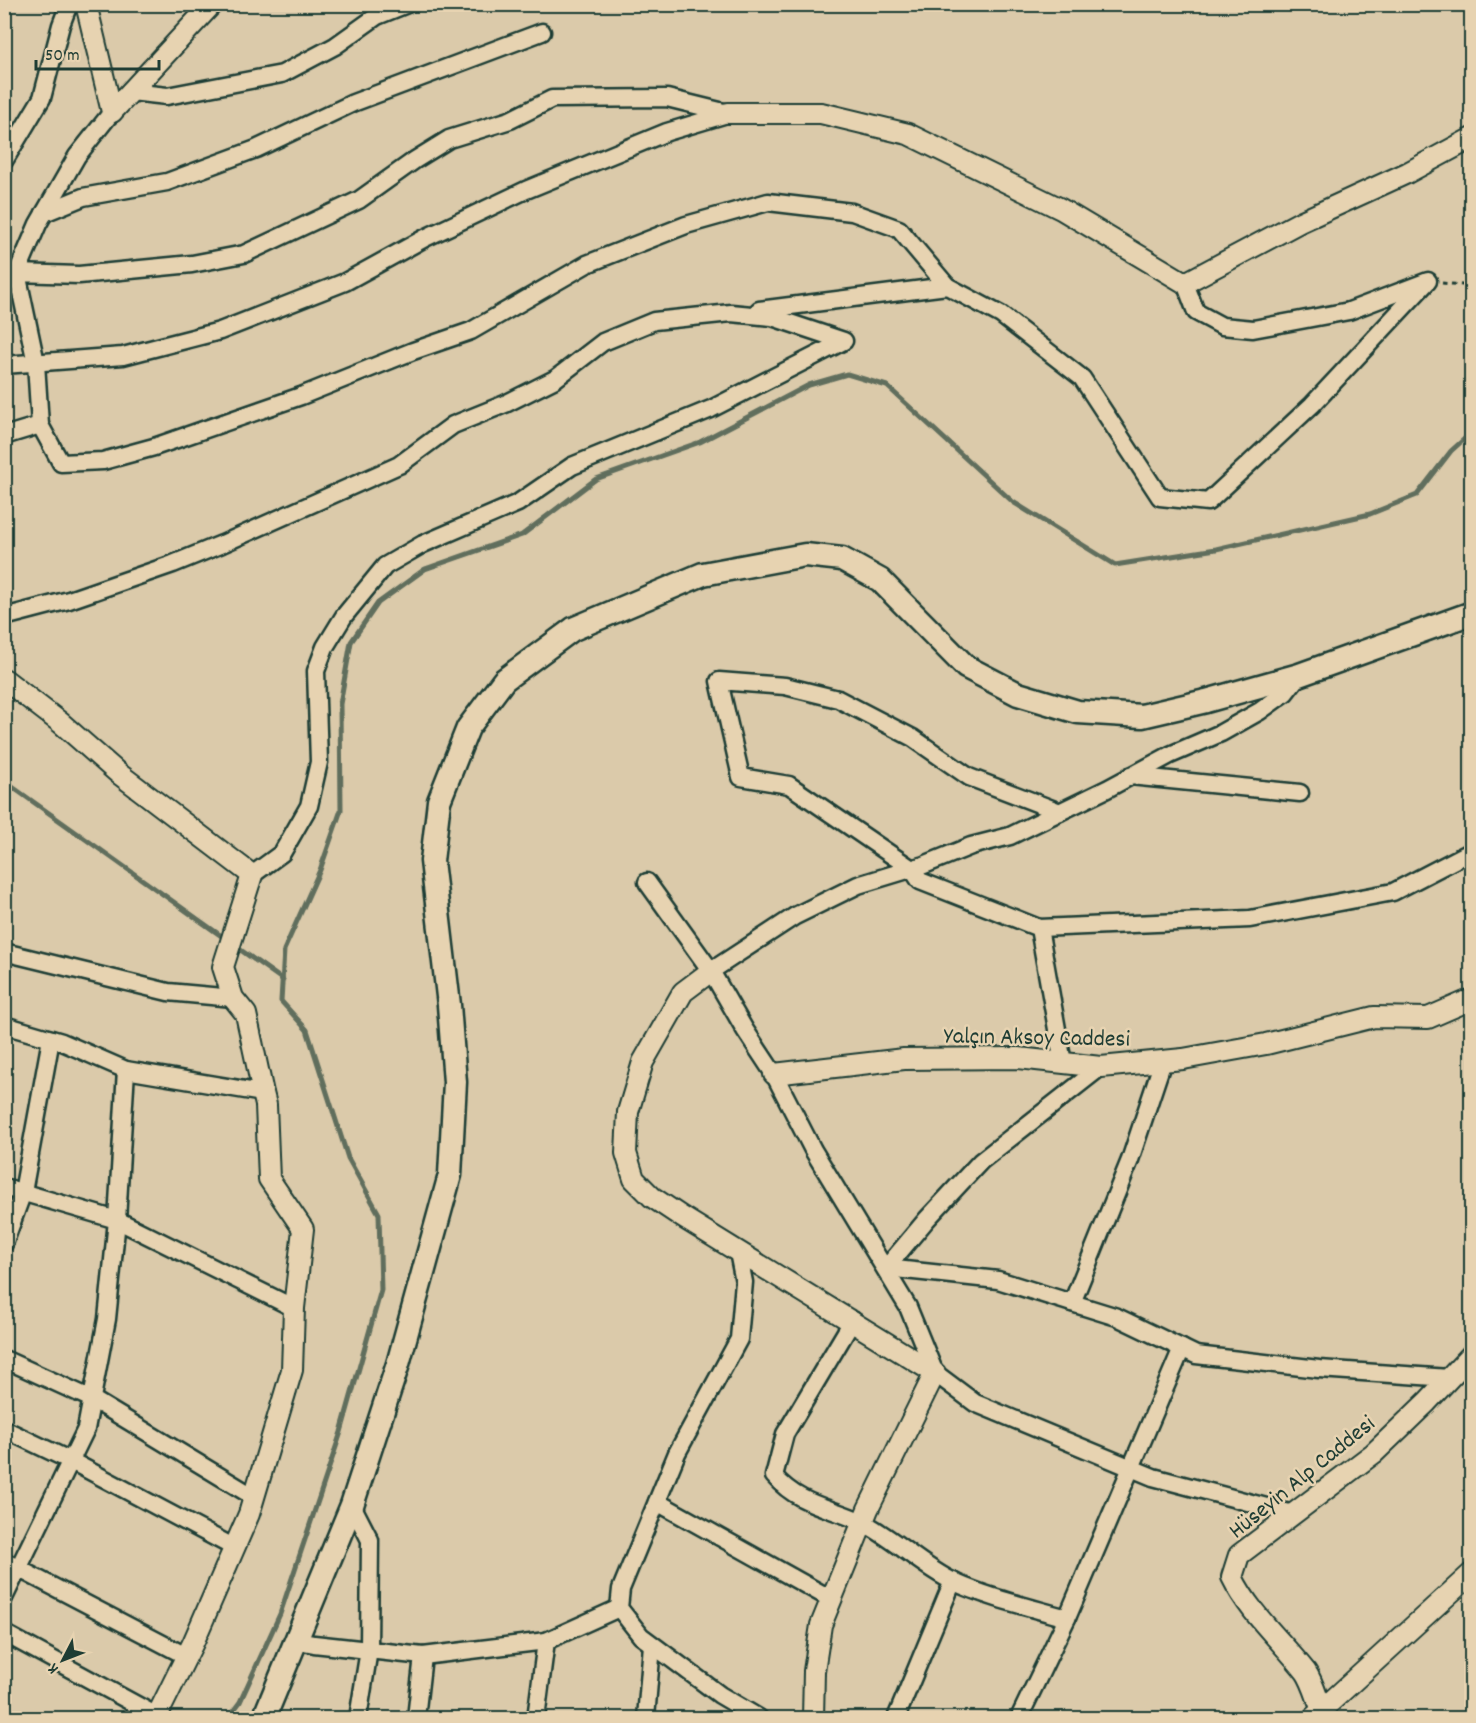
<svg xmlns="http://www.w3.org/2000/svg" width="1476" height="1723" viewBox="0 0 1476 1723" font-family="Dekko,sans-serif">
<rect width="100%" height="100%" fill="#dbcaaa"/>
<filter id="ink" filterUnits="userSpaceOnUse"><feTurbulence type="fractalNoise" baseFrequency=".0167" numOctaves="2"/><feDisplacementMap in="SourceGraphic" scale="12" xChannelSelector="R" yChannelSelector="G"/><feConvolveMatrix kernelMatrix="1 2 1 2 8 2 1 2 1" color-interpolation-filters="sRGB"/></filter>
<g filter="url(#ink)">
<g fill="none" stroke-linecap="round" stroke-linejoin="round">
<!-- stream -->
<g stroke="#606e5d" stroke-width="5">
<path d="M4,781L227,940"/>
<path d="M235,946L283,980"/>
<path d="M228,1718L240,1702L280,1614L341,1432L381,1290L379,1214L348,1158L307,1030L281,1001L284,950L320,870L341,810L340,704L351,642L378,603L425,569L522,535L596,479L700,442L809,385L847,374L887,386L1013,502L1115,565L1216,549L1370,514L1417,495L1451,451L1472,432"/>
</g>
<defs>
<g id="minor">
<path d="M131,92L167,96L282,74L335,46L377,16L407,4"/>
<path d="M728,113L667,98L552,99L510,120L449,139L415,160L359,200L244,254L192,264L79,275L17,273L36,363L40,425L61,463L103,461L154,447L301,396L413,351L471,331L587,264L686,225L768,202L852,212L899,229L947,286"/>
<path d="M4,161L42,98L61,25L69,4"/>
<path d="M44,213L83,197L167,182L256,149L353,103L542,32"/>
<path d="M4,285L17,273L38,224L77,156L112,112"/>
<path d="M759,310L947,286L1001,315L1082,378L1160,497L1208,502L1312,405L1428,281L1349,311L1253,329L1222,326L1196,312L1185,283"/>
<path d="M4,365L123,356L220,331L345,282L425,238L526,190L667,132L727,114"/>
<path d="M4,436L40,425"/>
<path d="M4,617L69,600L173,564L222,544L399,465L453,425L505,404L555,379L603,342L654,321L731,313L772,317L844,341L711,409L572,466L518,503L423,544L385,566L344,616L325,647L316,671L319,762L309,806L282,853L252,875"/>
<path d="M1130,776L1300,793"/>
<path d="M1060,812L969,777L913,738L838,699L785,686L719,681L741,777L789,785L912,869L920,881L1039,928L1063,1063"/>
<path d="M647,882L711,971L745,1030L774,1074L813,1150L908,1307L935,1373L975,1403L1153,1477L1293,1514"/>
<path d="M1039,928L1250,919L1393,892L1472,851"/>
<path d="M4,952L168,992L233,998"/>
<path d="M711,971L795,916L858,885L924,865L971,846L1010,836L1107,789L1170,755L1221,733L1260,711L1285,693L1299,675"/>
<path d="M4,1025L62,1042L126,1070L263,1093"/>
<path d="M4,1187L117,1220L294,1308"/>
<path d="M4,1244L23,1192L51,1039"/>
<path d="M738,1252L744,1282L739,1339L677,1453L621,1589L619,1608L641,1636L720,1695L759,1718"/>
<path d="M886,1268L998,1280L1117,1317L1196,1355L1319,1369L1449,1378"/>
<path d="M886,1268L927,1219L981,1161L1101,1067"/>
<path d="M1072,1303L1130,1160L1163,1061"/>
<path d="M853,1320L785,1434L774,1476C799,1505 830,1507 862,1522C894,1538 921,1566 954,1582C989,1598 1029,1607 1067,1618L1182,1348"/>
<path d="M4,1359L92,1399L254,1497"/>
<path d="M4,1429L71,1461L235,1548"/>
<path d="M657,1502L831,1599"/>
<path d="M352,1505L370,1540L369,1650L358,1718"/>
<path d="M4,1561L186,1656"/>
<path d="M4,1598L86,1429L107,1319L117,1220L126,1070"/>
<path d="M4,1633L157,1716"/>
<path d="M298,1641L314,1644L423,1656L546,1641L619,1608"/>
<path d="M416,1718L423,1656"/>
<path d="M536,1718L546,1641"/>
<path d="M646,1718L652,1645"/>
<path d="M896,1718L953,1581"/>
<path d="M1019,1718L1067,1618"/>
</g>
<g id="tertiary">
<path d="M89,4L87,8L112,112"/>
<path d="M112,112L212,4"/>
<path d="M728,113H821L908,134L1061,209L1185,283L1300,222L1407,173L1472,138"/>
<path d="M4,679L61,723L118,773L252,875L223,967L233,998L246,1014L263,1093L266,1105L269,1179L303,1229L294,1308L292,1370L249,1514L193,1643L156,1718"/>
<path d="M711,971L683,992L643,1062L628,1112L626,1153L634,1179L652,1197L682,1217L935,1373L868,1509L821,1625L814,1671L813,1718"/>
<path d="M774,1074L904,1059L1018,1058L1101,1067L1183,1059L1266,1044L1374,1017L1428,1018L1472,999"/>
<path d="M1322,1710C1317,1698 1313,1682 1306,1672C1281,1640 1250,1614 1232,1577L1239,1555L1374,1453L1427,1402L1472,1354"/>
<path d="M1313,1718L1472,1573"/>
</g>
<path id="secondary" d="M264,1718L352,1505L398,1364L450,1175L455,1082L449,1005L432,861L439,801L468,728L504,680L573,629L703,574L805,555L842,559L880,580L966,667L1018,694L1078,712L1142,716L1206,701L1299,675L1472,613"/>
</defs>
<!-- minor casing -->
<use href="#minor" stroke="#1f3d34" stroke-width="21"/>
<!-- tertiary casing -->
<use href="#tertiary" stroke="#1f3d34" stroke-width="24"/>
<!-- secondary casing -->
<use href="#secondary" stroke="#1f3d34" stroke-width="27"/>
<!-- path -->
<path stroke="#1f3d34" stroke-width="3" stroke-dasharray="4.5 4.5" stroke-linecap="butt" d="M1442,283L1472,286"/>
<!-- minor -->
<use href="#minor" stroke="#e7d3b1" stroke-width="16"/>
<!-- tertiary -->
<use href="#tertiary" stroke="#e7d3b1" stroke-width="20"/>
<!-- secondary -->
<use href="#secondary" stroke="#e7d3b1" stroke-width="22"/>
</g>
</g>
<g text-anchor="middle" stroke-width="5" stroke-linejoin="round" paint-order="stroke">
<!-- street labels -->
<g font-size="24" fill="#1f3d34" stroke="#e7d3b1">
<text transform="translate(1037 1036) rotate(1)" y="8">Yalçın Aksoy Caddesi</text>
<text transform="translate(1301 1476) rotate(-39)" y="8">Hüseyin Alp Caddesi</text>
</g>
</g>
<!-- margin -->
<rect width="1476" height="1723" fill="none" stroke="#e7d3b1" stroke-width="24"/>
<rect x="12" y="12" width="1452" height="1699" fill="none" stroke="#1f3d34" stroke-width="2" filter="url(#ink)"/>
<!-- north arrow -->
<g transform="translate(63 1660) rotate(228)" stroke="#e7d3b1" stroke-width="4.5" paint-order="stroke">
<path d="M0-4.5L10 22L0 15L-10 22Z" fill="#1f3d34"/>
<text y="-9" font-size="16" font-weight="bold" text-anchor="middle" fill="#1f3d34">K</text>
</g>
<!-- scale -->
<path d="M36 60v9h123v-9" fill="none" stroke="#1f3d34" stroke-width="3"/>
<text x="45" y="60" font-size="18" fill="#1f3d34" stroke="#e7d3b1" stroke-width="4.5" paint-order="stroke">50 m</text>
</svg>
